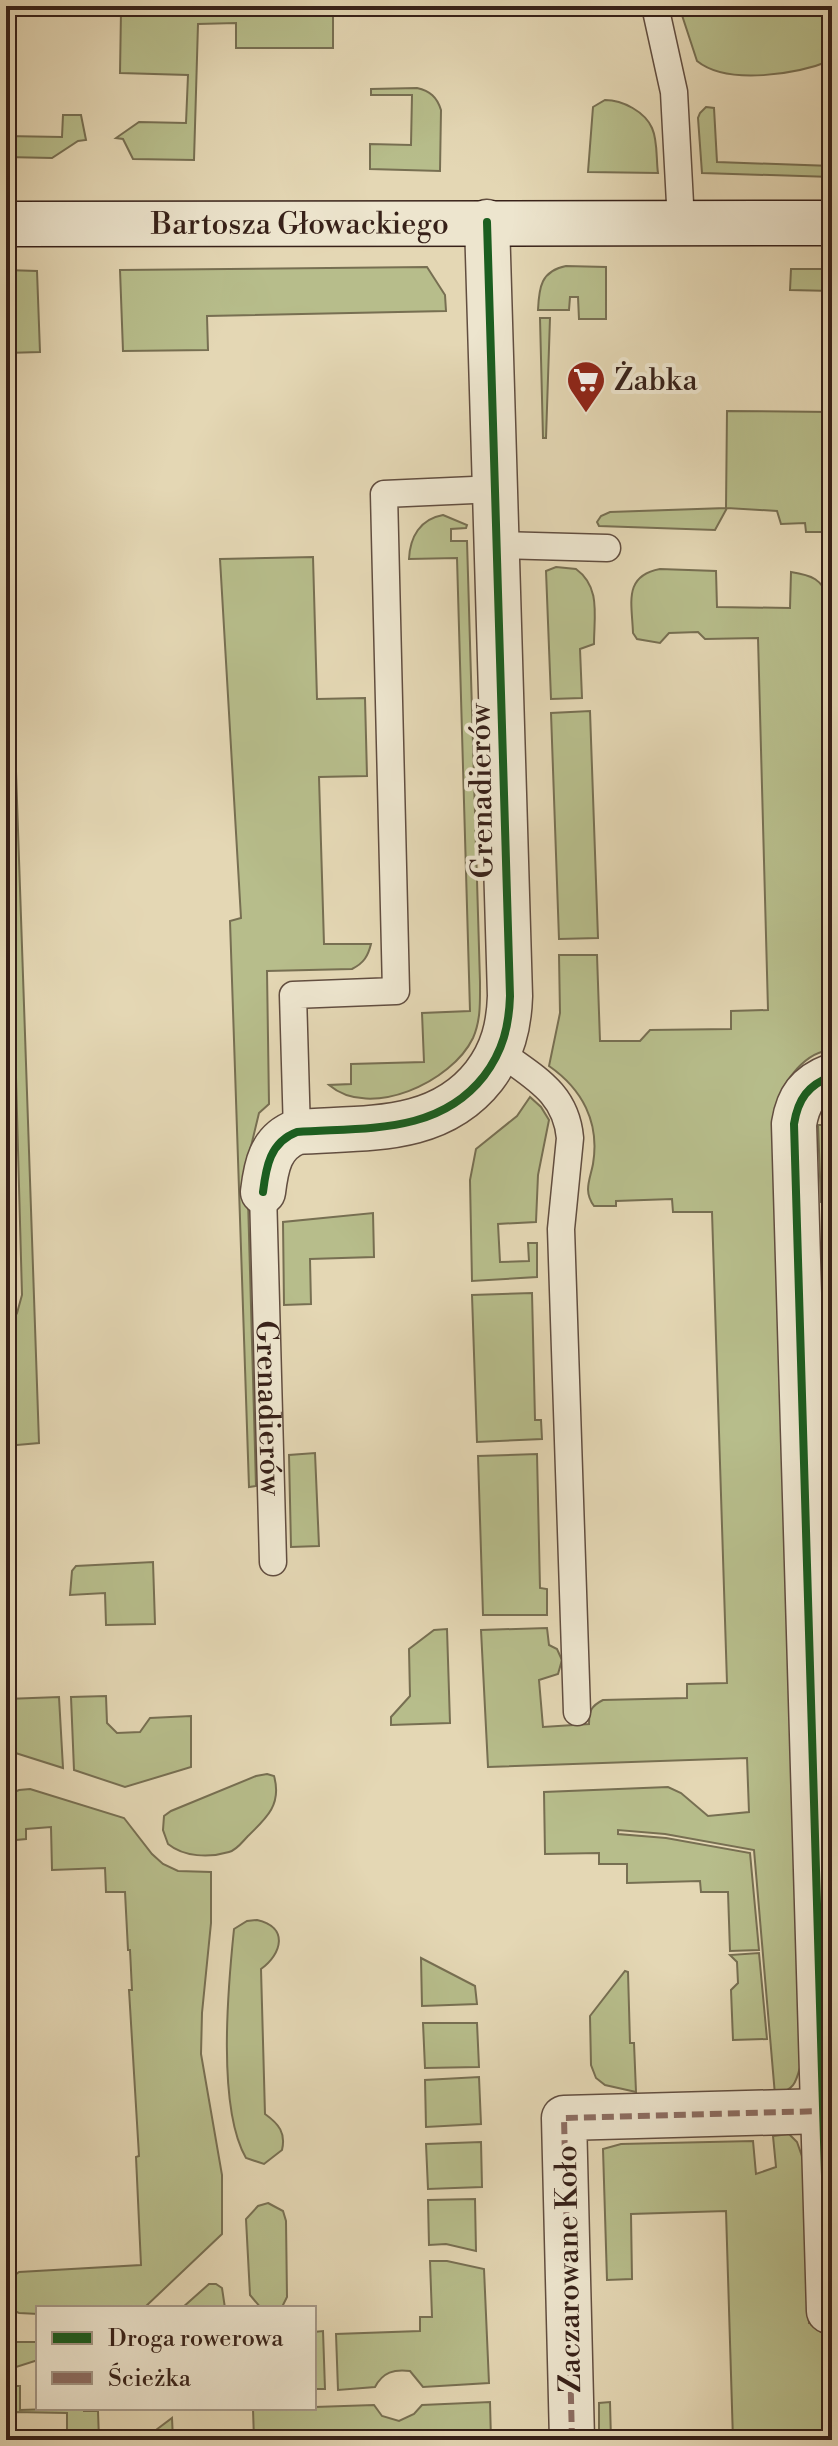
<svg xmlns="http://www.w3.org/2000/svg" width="838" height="2446" viewBox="0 0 838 2446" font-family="'Libre Bodoni',serif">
<rect width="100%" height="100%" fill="#e4d7b4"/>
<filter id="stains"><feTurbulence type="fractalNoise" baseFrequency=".0025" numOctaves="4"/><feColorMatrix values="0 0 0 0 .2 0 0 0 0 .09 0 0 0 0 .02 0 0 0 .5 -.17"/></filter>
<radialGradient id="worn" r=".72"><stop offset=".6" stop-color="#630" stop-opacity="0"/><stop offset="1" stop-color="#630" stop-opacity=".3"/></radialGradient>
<!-- green -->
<g fill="#b7bd8b" stroke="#776f52" stroke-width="2">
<path d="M213,6H262V10H333V48H236V23L198,24L194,160L133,159L123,139L116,138L139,122L186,123L188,75L120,73L121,11L212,10Z"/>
<path d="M679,6H832V60C798,74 728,86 697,61Z"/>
<path d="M417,88C430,91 437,97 441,110L440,171L370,169V144L411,145L412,95H371V89Z"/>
<path d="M605,100C623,100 645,112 652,128C658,141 656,160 658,173L588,172L593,107Z"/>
<path d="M706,107L714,108L717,162L832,166V177L702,173L698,118L700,113Z"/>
<path d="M63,115H81L86,140L78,141L52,158L6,157V136L62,137Z"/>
<path d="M566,266L606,267V319H579L578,297H570L569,310H538C539,287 541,271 566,266Z"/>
<path d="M427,267L445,295L446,311L207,316L208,350L123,351L120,270Z"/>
<path d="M791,269H832V291L790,290Z"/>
<path d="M6,270L37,271L40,352L6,353Z"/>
<path d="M540,318H550L546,438H543Z"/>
<path d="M727,411L832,412V532H806L805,523L781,524L777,511L727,508L715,530L599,526L597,522L601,516L610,512L726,508Z"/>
<path d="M443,515L467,525L466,528L451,529V541H467L480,982C480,1001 481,1020 473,1038C452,1082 370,1120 329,1085L351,1084V1064L424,1062L422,1013L470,1011L457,558L409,559C410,537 420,519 443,515Z"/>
<path d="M313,557L317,699L365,698L367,776L319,777L324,944H371C368,956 364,963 352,969L267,971L269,1104L259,1113L247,1163L256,1486L249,1487L230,921L241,918L220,559Z"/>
<path d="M556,567L576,569C601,587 594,616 594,644L580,649L582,698L551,699L546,571Z"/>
<path d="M660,569L716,571L717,607L790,608L791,572C811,575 823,579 829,600L832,1050C806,1051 784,1080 776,1105L801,2064C796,2082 795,2090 775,2095L754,1850L665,1834L618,1830V1834L666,1838L750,1853L759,1950L730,1951L728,1892H701L700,1881L627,1883V1864H599V1853L545,1854L544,1792L668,1787L681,1793L708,1816L749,1812L747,1758L488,1767L481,1630L547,1628L549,1645L557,1649L562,1660L558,1674L539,1680L543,1727L589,1724C589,1711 591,1706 603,1700L687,1698V1684L727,1683L712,1212H673L672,1199L616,1201V1206H594C583,1191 590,1180 593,1164C600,1122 582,1089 549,1066L560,1013L559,955H597L600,1041H640L650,1030L731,1029V1011L768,1010L758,638L705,639L698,632L669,633L660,643L637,639L633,633C632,603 623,576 660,569Z"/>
<path d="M13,684L39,1443L6,1446V1332L17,1313L22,1295L6,715V685Z"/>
<path d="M590,711L598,938L559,939L551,713Z"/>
<path d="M530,1097L541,1107L549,1120L538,1175L536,1222L498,1224L500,1262L529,1261L528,1243H537V1277L472,1281L470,1180L476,1149L517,1116Z"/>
<path d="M832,1125V1201L821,1202L818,1125Z"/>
<path d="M373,1213L374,1257L310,1259L311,1304L284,1305L283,1222Z"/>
<path d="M822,1249H832V1314H824Z"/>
<path d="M532,1293L535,1420H541L542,1439L477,1442L472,1295Z"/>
<path d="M825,1379H832V1460H828Z"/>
<path d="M315,1453L319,1546L291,1547L289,1455Z"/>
<path d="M537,1454L540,1588L547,1589V1615H483L478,1456Z"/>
<path d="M153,1562L155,1624L106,1625L105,1593L70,1595L72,1571L76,1566Z"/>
<path d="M447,1629L450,1723L391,1725V1717L410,1696L409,1649L434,1630Z"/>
<path d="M106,1696L107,1723L117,1733L140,1732L150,1718L191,1716V1767L125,1787L74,1770L71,1697Z"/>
<path d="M59,1697L63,1768L6,1750V1699Z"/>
<path d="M267,1774L274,1776C282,1804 267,1818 248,1836C242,1842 237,1850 229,1852C209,1858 184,1857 168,1844L163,1830L164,1816L171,1811L256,1776Z"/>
<path d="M30,1789L124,1818L152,1854L163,1864L178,1871L211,1872V1923L202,2013L201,2054L222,2175V2234L144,2308H38V2314L19,2313L6,2307V2282L19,2272L141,2265L136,2157L139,2156L129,1990H132L130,1950H128L125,1892H106L105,1868L52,1870L51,1827L26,1829V1839L6,1841V1796L19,1790Z"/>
<path d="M257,1920C289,1927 282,1954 261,1969L265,2114C279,2124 286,2133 282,2150L264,2164L246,2158C217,2108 228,1987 234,1929L247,1921Z"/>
<path d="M759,1953L767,2039L733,2040L731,1990L738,1983L737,1962L730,1955Z"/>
<path d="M421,1958L475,1986L477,2004L422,2006Z"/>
<path d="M625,1971L628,1972L630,2043H634L636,2092L605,2085L596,2078L591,2065L590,2016Z"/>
<path d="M423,2023H477L479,2067L425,2068Z"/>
<path d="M479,2077L481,2124L426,2127L425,2080Z"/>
<path d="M789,2134L797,2142L804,2162L809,2323H832V2440H733L726,2211L631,2214L632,2279L607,2280L603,2149L621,2144L753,2141L756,2174L776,2167L773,2136Z"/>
<path d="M481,2142L482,2187L428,2189L426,2144Z"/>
<path d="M475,2199L476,2251L446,2244L429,2245L428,2200Z"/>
<path d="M268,2203L283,2211L286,2221L287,2297L282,2307L261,2308L250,2295L246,2219L258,2206Z"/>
<path d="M430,2261H447L484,2269L489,2383L423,2387L410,2371C394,2369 383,2372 375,2387L338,2390L336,2334L420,2331V2317H432Z"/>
<path d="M209,2284H216L222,2288L225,2308H182Z"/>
<path d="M323,2331L325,2389H314V2332Z"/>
<path d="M15,2342H38V2360L13,2368L6,2367V2348Z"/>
<path d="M6,2386H20V2410L84,2408V2411H98L99,2440H67V2413L14,2412V2440H6Z"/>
<path d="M490,2402L491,2440H254L253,2409L374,2405L382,2416L399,2421L414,2414L422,2405Z"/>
<path d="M610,2402L611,2440H599V2403Z"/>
<path d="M172,2418L173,2440H118L125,2433L144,2439Z"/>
</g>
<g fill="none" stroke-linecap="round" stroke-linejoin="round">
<defs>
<g id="lane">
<path d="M655,6L674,92L681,222"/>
<path d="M498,545L607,548"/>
<path d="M500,1052C533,1077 566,1092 570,1138L561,1229L577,1712"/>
<path d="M297,1132L293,995L396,991L384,494L496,489"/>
<path id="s1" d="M263,1192L273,1562"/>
</g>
<g id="street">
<path d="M263,1192C266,1167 270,1142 297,1132C365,1127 438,1135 484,1076C503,1051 509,1026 510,996L487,222"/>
<path d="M829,2311L794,1124C798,1099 808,1085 832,1076"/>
<path d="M572,2440L564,2118L823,2111"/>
</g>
<g id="secondary">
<path id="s2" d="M6,224L832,223"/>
</g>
</defs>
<!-- lane casing -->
<use href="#lane" stroke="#624e40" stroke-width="29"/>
<!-- street casing -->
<use href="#street" stroke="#624e40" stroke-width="47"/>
<!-- secondary casing -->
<use href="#secondary" stroke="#372119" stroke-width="47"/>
<!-- lane -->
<use href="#lane" stroke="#ede5ce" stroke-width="26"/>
<!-- street -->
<use href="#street" stroke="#ede5ce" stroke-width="44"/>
<!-- secondary -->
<use href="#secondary" stroke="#ede5ce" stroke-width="44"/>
<!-- quiet -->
<path stroke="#8d6e63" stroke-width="6" stroke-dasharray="12 6" stroke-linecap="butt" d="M572,2440L564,2118L823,2111"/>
<defs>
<g id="cycleway">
<path d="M263,1192C266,1167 270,1142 297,1132C365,1127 438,1135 484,1076C503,1051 509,1026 510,996L487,222"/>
<path d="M829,2311L794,1124C798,1099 808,1085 832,1076"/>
</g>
</defs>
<!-- cycleway casing -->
<use href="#cycleway" stroke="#ede5ce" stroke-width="13"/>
<!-- cycleway -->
<use href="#cycleway" stroke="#1b5e20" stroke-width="8"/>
</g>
<!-- icons -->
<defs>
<symbol id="supermarket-pin" viewBox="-11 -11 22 30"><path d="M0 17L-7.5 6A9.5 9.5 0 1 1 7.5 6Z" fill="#8f2418" stroke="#ede5ce"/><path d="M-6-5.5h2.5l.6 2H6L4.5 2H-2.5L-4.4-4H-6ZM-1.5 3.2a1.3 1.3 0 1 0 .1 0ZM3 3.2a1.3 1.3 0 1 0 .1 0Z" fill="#fff"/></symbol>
</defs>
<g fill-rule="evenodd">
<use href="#supermarket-pin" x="564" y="358" width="44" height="60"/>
</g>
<g text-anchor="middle" stroke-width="8" stroke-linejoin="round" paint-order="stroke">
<!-- street labels -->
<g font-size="30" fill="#372119" stroke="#ede5ce">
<text dy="10" stroke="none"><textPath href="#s2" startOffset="294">Bartosza Głowackiego</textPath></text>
<text transform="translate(481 791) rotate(-91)" y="10">Grenadierów</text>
<text dy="10" stroke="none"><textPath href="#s1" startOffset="216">Grenadierów</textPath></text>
<text transform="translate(568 2269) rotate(-91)" y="10">Zaczarowane Koło</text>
</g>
<!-- poi labels -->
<g font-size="30" fill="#372119" stroke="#ede5ce" text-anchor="start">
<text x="614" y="390">Żabka</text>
</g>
</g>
<!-- margin -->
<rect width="838" height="2446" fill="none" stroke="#e4d7b4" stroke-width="32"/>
<rect x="8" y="8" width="822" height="2430" fill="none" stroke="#372119" stroke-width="4"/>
<rect x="16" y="16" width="806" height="2414" fill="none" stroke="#372119" stroke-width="2"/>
<!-- legend -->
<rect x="36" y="2306" width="280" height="104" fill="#ede5ce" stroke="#a49786" stroke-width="2"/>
<rect x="52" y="2332" width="40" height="12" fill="#1b5e20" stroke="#a49786" stroke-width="2"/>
<text x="108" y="2346" font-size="24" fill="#372119">Droga rowerowa</text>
<rect x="52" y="2372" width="40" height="12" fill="#8d6e63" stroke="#a49786" stroke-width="2"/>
<text x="108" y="2386" font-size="24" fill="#372119">Ścieżka</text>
<rect width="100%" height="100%" filter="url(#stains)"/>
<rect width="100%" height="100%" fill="url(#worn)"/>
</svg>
